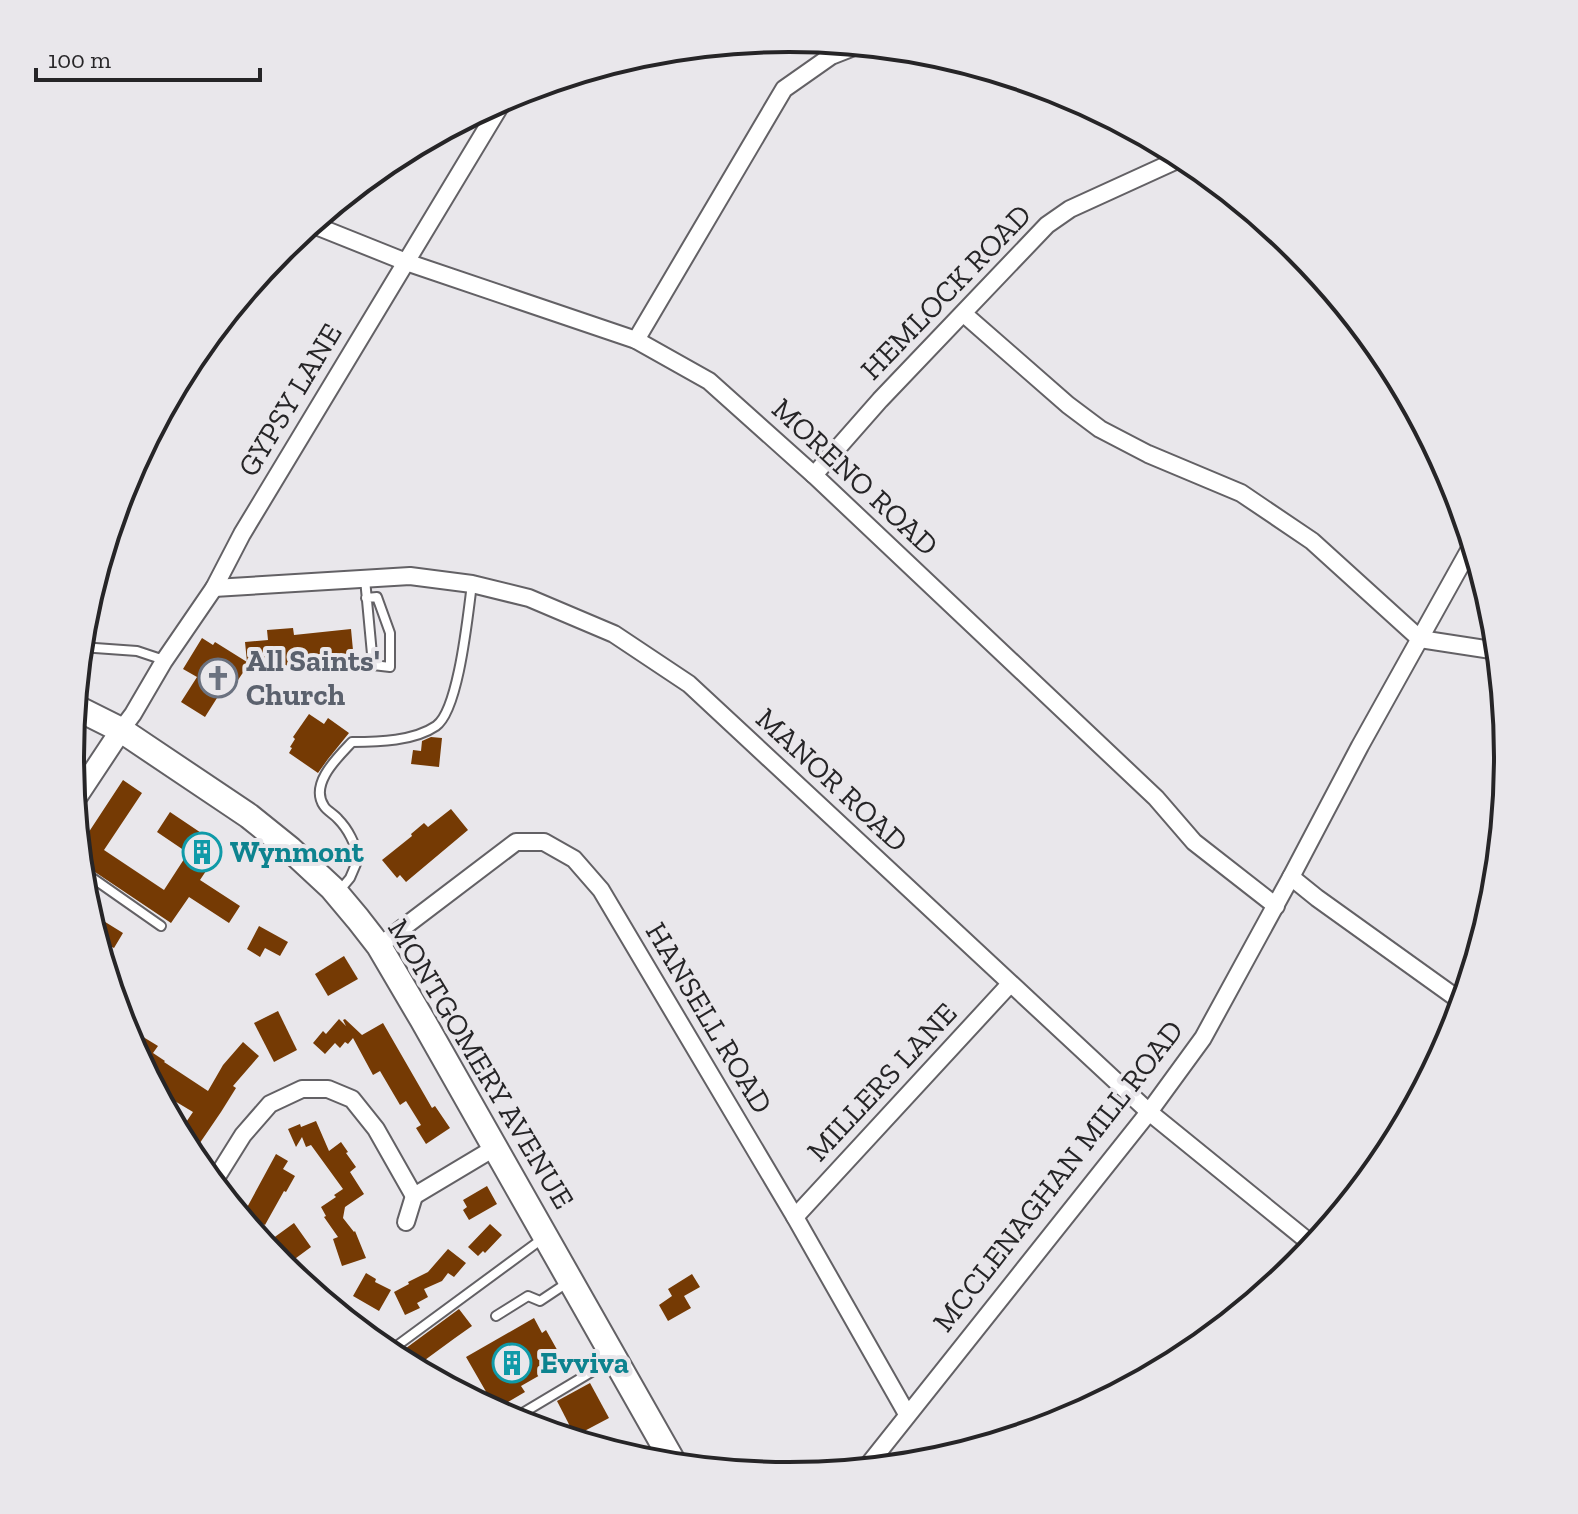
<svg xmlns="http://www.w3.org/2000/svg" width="1578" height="1514" viewBox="0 0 1578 1514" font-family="'Zilla Slab',serif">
<rect width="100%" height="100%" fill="#e9e7eb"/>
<!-- building -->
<g fill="#753a04">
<path d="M293,628L294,635L351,629L354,661L244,671L236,683L229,679L205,717L181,702L197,677L183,669L202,638L213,645L215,642L247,662L245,642L268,640L267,630Z"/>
<path d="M309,714L324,724L328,718L349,733L328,759L318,773L289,753L292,748L290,747L295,739L293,737Z"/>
<path d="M431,737L442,738L439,767L411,764L413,750L421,751L422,741Z"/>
<path d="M123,780L142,793L104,850L164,890L188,853L157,832L170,812L222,847L200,880L240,906L229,923L189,897L171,923L80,862L79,847Z"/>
<path d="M451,809L468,830L406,882L400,875L397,878L382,860L412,836L411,834L424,823L428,827Z"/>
<path d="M102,920L123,933L114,948L104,943L100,950L95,933Z"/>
<path d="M259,926L288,942L280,956L265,948L260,957L247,949Z"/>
<path d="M344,956L358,979L328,996L315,974Z"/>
<path d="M278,1011L297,1050L274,1062L254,1023Z"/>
<path d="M339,1019L346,1026L343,1020L345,1019L362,1035L383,1023L432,1108L435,1106L450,1128L426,1144L416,1128L421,1125L406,1101L400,1105L380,1071L373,1075L353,1038L348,1044L345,1042L340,1048L335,1043L325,1054L313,1043L323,1031L326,1034Z"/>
<path d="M122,1024L158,1046L153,1053L165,1061L164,1062L208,1091L223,1065L243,1042L259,1056L233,1086L236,1088L221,1112L191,1156L177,1131H180L193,1112L173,1100L170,1104L159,1096L125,1032Z"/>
<path d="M316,1121L329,1151L341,1142L348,1152L346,1153L356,1167L350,1172L364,1194L345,1207L343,1218L354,1232L355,1231L366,1258L342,1266L333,1239L338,1237L324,1217L326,1216L321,1207L336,1197L334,1195L343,1189L311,1145L306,1147L302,1137L296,1147L288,1129L300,1124L301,1127Z"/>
<path d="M276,1154L288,1161L283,1169L295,1176L286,1192L284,1191L265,1225L244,1213Z"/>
<path d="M487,1186L497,1204L469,1220L463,1210L467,1207L463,1200Z"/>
<path d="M294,1223L311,1247L292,1261L282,1247L279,1248L272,1239Z"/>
<path d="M490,1224L502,1235L485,1253L483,1251L478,1256L468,1247Z"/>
<path d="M448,1249L466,1263L454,1277L448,1273L442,1281L424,1289L428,1297L417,1303L420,1308L405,1315L394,1292L409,1284L408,1282L428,1272Z"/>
<path d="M366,1273L376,1279L375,1282L391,1290L379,1311L353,1296Z"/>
<path d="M692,1274L700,1287L684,1296L691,1308L668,1321L659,1305L672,1296L668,1289Z"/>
<path d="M459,1309L472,1326L455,1338L414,1368L394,1357Z"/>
<path d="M534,1318L542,1333L546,1330L560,1355L553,1359L556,1366L521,1386L525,1392L496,1409L466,1357Z"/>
<path d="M590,1383L609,1418L575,1436L557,1401Z"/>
</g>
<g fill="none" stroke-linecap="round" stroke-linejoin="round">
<defs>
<g id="service">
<path d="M365,579L373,665L390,667V633L377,597L366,598"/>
<path d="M81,647L137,651L164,660"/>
<path d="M81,870L161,926"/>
<path d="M340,890L350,878L359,857C354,843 349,830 338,819C334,814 327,811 324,806C309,784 338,757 352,742C379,742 414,741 436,726C459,710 468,613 472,584"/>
<path d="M496,1316L528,1296L540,1301L567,1283"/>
<path d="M387,1353L542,1239"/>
<path d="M511,1420L613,1359"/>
</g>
<g id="minor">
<path d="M311,224L406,262L636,340L709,381L814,475L1156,798L1194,842L1276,906"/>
<path d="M964,314L1068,405L1100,429L1148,454L1241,493L1312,541L1420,639L1498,651"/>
<path d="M636,340L784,89L831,56L859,45"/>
<path d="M814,475L880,400L1047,225L1070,209L1184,157"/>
<path d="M214,588L410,576L472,584L529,598L614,634L689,684L1149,1112L1314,1246"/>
<path d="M121,730L133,714L164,661L214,588L242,534L505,98"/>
<path d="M1291,877L1317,898L1462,1002"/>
<path d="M379,946L516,842H544L574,859L601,890L795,1217L907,1414"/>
<path d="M213,1183L243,1135L270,1104L302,1089H328L352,1099L376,1129L414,1196L496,1147"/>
<path d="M795,1217L1010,984"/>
<path d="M406,1222L414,1196"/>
<path d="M865,1469L1149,1112L1203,1038L1291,877L1360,746L1472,545"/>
</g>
<path id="tertiary" d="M74,801L121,730"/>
<path id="primary" d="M75,707L121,730L249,816L290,849L332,888L358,919L379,946L422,1019L675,1465"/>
</defs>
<!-- service casing -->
<use href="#service" stroke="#636165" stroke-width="12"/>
<!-- minor casing -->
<use href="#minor" stroke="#636165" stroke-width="20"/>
<!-- tertiary casing -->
<use href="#tertiary" stroke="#636165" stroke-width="24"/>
<!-- primary casing -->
<use href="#primary" stroke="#636165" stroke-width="28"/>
<!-- service -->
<use href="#service" stroke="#fff" stroke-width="8"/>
<!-- minor -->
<use href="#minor" stroke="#fff" stroke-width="16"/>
<!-- tertiary -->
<use href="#tertiary" stroke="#fff" stroke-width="20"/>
<!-- primary -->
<use href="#primary" stroke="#fff" stroke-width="24"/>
</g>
<!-- icons -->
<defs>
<symbol id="church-ring" viewBox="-11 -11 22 22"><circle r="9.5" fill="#e9e7eb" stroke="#6b7280" stroke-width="1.5"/><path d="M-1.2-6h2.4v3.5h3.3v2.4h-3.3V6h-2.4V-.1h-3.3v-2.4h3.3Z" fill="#6b7280"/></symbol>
<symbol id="building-ring" viewBox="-11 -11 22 22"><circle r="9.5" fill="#e9e7eb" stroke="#0f9aa8" stroke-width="1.5"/><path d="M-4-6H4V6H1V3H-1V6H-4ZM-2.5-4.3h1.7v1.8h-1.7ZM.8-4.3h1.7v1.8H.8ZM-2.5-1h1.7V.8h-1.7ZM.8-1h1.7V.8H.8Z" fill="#0f9aa8"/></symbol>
</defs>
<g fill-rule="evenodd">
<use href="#church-ring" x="196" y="656" width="44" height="44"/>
<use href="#building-ring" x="180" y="830" width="44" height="44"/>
<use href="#building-ring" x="490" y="1341" width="44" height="44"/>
</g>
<g text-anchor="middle" stroke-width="8" stroke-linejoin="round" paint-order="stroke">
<!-- street labels -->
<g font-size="30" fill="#262527" stroke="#e9e7eb">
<text transform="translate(946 292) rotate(-46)" y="10">HEMLOCK ROAD</text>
<text transform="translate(290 400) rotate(-59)" y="10">GYPSY LANE</text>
<text transform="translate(855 477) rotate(43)" y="10">MORENO ROAD</text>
<text transform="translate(832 780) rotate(43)" y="10">MANOR ROAD</text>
<text transform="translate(709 1018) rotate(59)" y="10">HANSELL ROAD</text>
<text transform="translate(481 1064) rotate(59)" y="10">MONTGOMERY AVENUE</text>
<text transform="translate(882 1082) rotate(-47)" y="10">MILLERS LANE</text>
<text transform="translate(1058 1176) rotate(-52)" y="10">MCCLENAGHAN MILL ROAD</text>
</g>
<!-- worship labels -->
<g font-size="30" font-weight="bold" fill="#5b616d" stroke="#e9e7eb" text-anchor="start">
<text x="246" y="671">All Saints'<tspan x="246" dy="34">Church</tspan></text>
</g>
<!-- culture labels -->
<g font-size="30" font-weight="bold" fill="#0d838f" stroke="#e9e7eb" text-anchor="start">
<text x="230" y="862">Wynmont</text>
<text x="540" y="1373">Evviva</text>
</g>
</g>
<!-- crop -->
<path d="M0 0H1578V1514H0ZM84 757a705 705 0 1 1 1410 0a705 705 0 1 1-1410 0Z" fill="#e9e7eb" fill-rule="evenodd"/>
<path fill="none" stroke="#262527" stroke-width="4" d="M84 757a705 705 0 1 1 1410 0a705 705 0 1 1-1410 0Z"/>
<!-- scale -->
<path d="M36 68v12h224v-12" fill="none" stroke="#262527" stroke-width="4"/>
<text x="48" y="68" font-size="24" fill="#262527" stroke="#e9e7eb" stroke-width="6" paint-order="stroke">100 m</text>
</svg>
